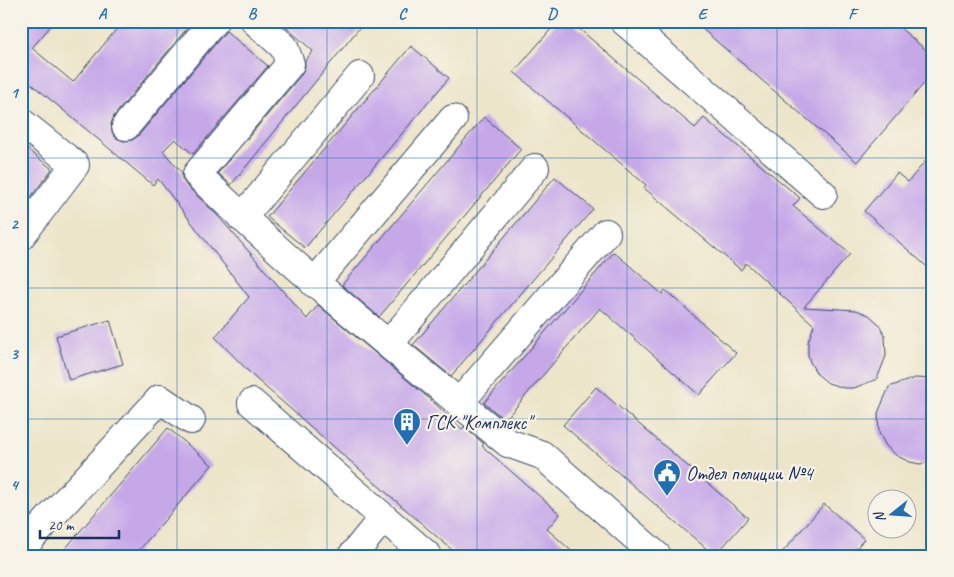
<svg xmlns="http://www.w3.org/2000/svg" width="954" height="577" viewBox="0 0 954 577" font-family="Caveat,sans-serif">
<rect width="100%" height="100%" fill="#f7f3e8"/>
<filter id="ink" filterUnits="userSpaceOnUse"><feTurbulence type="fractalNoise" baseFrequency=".02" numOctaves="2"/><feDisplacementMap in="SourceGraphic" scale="10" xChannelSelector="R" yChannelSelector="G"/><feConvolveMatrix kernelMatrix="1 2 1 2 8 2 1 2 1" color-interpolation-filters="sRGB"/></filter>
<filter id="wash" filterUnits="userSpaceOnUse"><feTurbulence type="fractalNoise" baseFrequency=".0096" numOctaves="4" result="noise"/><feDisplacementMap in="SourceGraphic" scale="20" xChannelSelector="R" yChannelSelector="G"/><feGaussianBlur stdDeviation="1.12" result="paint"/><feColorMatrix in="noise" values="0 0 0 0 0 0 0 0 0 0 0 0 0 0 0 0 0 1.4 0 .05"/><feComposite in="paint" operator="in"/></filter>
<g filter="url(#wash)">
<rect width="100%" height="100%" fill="#ede5c9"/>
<g id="blocks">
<!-- building -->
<g fill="#c6a8e9">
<path d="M21,21H55L32,48L73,82L123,21H193L114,116L111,124L112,132L116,138L124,141L132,140L138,136L226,31L268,66L193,154L175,139L163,151L182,173V179L186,185L219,217L307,319L318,305L431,400L462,429L464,427L484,444L482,446L560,514L547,529L577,556H459L255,378L215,337L249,297L158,179L153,185L21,75Z"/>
<path d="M279,21H365L231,185L218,173L302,74L305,67V61L313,51Z"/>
<path d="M558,21H570L695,128L704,118L800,198L793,206L850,254L804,307L856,310L869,315L879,324L885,336L886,356L877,379L854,388H844L828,383L817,374L810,362L808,355V342L814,325L746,263L741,270L644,188L646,185L514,72Z"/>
<path d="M693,21H892L933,56V73L857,162Z"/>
<path d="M411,46L449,78L305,248L267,217Z"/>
<path d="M484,117L521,149L379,317L342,285Z"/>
<path d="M21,144L52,169L21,210Z"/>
<path d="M933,152V272L864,211L897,173L908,182Z"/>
<path d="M555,177L593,209L451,376L413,345Z"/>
<path d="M614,252L662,294L665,290L736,353L699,395L600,308L505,420L484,403Z"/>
<path d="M110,320L123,364L69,380L56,336Z"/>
<path d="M915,378L933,379V461L920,464L910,462L897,456L886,446L879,433L878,413L889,387Z"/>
<path d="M596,387L748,518L715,556L563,425Z"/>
<path d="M168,428L212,465L134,556H59Z"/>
<path d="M824,504L864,539L850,556H779Z"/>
</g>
</g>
</g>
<g filter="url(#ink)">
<use href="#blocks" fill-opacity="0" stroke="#3a4a6e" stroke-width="1"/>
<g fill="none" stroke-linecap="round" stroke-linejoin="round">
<defs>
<g id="minor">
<path d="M255,21L284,47L290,64L197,174C295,270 402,356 508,443L542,455L657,556"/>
<path d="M624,21L823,194"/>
<path d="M21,122L75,165L21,236"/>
<path d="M126,126L214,21"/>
<path d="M242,218L360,76"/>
<path d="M314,283L453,119"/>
<path d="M389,344L535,168"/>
<path d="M252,403L428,556"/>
<path d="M459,403L606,233"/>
<path d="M21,549L160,399L191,420"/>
<path d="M352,556L383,518"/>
</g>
</defs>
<!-- minor casing -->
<use href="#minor" stroke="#3a4a6e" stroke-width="30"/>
<!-- minor -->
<use href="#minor" stroke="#fff" stroke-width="28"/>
</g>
</g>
<!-- grid -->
<path fill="none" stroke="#1f6fb2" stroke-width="1" stroke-opacity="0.55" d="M177,21V556M327,21V556M477,21V556M627,21V556M777,21V556M21,158H933M21,288H933M21,419H933"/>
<!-- icons -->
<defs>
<symbol id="building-pin" viewBox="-11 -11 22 30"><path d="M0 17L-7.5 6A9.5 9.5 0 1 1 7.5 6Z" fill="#1f6fb2" stroke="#f7f3e8"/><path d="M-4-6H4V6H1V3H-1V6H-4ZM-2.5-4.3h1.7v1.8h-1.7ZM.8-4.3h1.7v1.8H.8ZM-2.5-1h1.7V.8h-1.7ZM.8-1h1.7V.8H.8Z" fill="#fff"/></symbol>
<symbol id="civic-pin" viewBox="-11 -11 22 30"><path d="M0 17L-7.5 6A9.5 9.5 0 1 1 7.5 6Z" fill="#1f6fb2" stroke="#f7f3e8"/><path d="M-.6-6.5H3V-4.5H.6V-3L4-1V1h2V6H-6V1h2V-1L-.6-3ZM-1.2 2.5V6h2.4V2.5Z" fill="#fff"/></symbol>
</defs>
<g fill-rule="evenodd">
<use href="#building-pin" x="391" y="406" width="32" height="43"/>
<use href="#civic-pin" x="651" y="457" width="32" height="43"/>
</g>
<g text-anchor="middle" stroke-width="4.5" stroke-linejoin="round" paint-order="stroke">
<!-- poi labels -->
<g font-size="20" fill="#1b2f5e" stroke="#f7f3e8" text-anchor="start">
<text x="426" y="429">ГСК "Комплекс"</text>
<text x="686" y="480">Отдел полиции №4</text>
</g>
</g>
<!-- margin -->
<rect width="954" height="577" fill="none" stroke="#f7f3e8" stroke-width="55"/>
<!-- north arrow -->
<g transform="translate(892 514) rotate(253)"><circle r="24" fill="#f7f3e8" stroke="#9fa5b1"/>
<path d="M0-4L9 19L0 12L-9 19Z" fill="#1f6fb2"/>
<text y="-8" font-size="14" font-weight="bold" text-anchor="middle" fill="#1b2f5e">N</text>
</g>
<!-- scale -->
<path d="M40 530v8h79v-8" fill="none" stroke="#1b2f5e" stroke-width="2.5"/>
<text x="48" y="530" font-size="15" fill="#1b2f5e" stroke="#f7f3e8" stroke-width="4" paint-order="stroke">20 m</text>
<rect x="28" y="28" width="898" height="522" fill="none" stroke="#1f6fb2" stroke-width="2"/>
<g font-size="16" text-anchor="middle" font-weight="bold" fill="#1f6fb2">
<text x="102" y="19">A</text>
<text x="252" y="19">B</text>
<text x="402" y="19">C</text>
<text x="552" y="19">D</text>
<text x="702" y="19">E</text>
<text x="852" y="19">F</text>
<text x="14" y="98">1</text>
<text x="14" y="229">2</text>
<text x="14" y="359">3</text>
<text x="14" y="490">4</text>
</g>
</svg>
